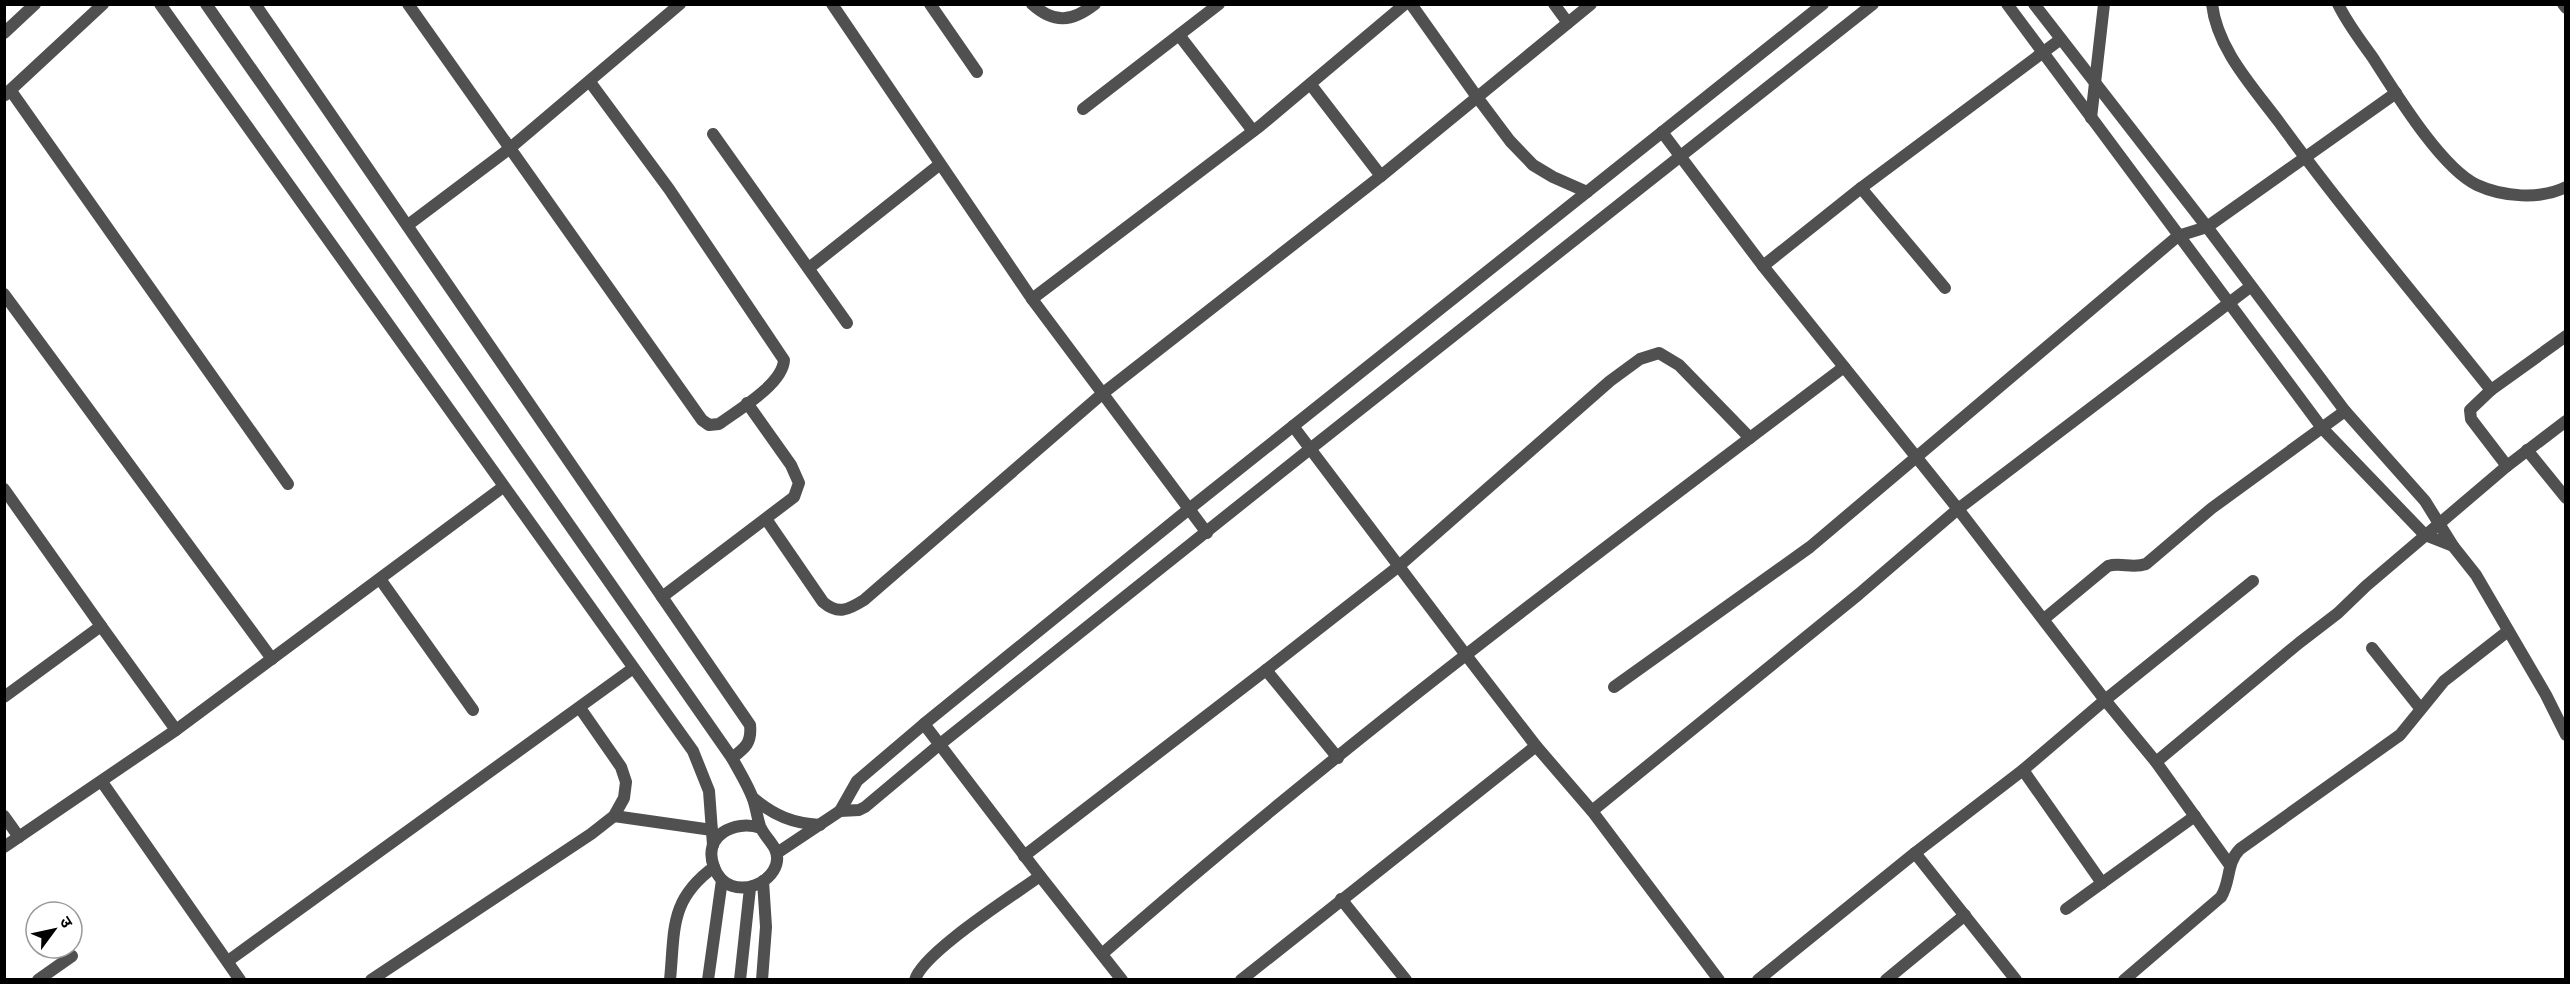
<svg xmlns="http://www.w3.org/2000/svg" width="2570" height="984" viewBox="0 0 2570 984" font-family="Helvetica,'Noto Sans Devanagari',sans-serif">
<rect width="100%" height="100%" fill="#fff"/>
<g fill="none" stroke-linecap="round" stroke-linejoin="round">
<!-- minor -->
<g stroke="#505050" stroke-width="12">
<path d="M255,4L750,725C752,743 745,748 732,758"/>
<path d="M408,4L702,420L709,425L719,424C738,410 783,384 784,360L669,189L590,82"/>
<path d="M832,4L1032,299L1207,533"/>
<path d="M930,4L977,72"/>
<path d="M1032,4C1054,24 1072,22 1095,4"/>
<path d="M1411,4L1477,97L1510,141L1533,165L1553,177L1587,192"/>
<path d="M1554,4L1568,23"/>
<path d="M2212,4C2217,49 2253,87 2279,122C2346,214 2420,301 2491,390"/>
<path d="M2338,4C2347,23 2361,41 2373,58C2395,92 2441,168 2477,185C2503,197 2540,200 2566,187"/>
<path d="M1179,35L1253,131"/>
<path d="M11,91L288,484"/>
<path d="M5,95L103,4"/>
<path d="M1083,109L1219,4"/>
<path d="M2091,118L2104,4"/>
<path d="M1662,132L1763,266L1958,509L2105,700L2156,762L2299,643L2338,613L2366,586L2507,466L2566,421"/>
<path d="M713,134L847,323"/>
<path d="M1381,176L1591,4"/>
<path d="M1861,188L1945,288"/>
<path d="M408,225L509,149L680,4"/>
<path d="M1763,266L1861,188L2061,39"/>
<path d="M809,268L939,165"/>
<path d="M4,294L272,659"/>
<path d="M1032,299L1260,126L1405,4"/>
<path d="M1293,426L1466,655L1536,746L1592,811L1719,980"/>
<path d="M2527,450L2566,498"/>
<path d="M2507,466L2471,419L2470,410L2491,390L2566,336"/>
<path d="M4,489L101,626"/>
<path d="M766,519L823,602C838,615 848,610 864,600L1102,394L1381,176L1311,85"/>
<path d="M380,579L473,710"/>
<path d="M662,597L794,497L799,483L791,465L747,403"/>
<path d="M2044,619L2108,566C2121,562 2132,569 2146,564L2212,508L2345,411"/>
<path d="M2372,648L2420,708"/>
<path d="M1266,670L1399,566L1610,381L1640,359L1659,353L1679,365L1750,438"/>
<path d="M1614,687L1810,547L2178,236L2207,227L2396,93"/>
<path d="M4,697L101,626L176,730"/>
<path d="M924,724L1040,876L1122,980"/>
<path d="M2156,762L2229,864"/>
<path d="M102,782L240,980"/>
<path d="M1592,811L1859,594L1958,509L2250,287"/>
<path d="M4,816L19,837"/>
<path d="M614,816L712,830"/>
<path d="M4,847L176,730L503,487"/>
<path d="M1915,853L2016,980"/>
<path d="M1024,856L1266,670L1338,758"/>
<path d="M2102,883L2023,770L2105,700L2253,581"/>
<path d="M1341,899L1406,980"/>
<path d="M2066,909L2195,816"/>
<path d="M1102,954C1339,746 1592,557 1844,367"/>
<path d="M228,961L632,669"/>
<path d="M38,980L72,956"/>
<path d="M371,980L591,834L614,816L624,798L626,782L621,767L580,708"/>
<path d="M670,980C675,929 669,900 714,867"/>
<path d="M762,980L766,927L763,881"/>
<path d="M915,980C922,953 1014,895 1040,876"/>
<path d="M1241,980L1536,746"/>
<path d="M1758,980L1915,853L2023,770"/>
<path d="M1886,980L1965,915"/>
<path d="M2124,980L2221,897C2231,881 2226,863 2240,849L2400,735L2444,681L2508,631"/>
</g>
<!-- tertiary -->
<g stroke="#505050" stroke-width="12">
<path d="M160,4L693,751L709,791L713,845"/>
<path d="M206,4L732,758C739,771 748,785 753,799C756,807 757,817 760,826C763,834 771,841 775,849C789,880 729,908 714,867C702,836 734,819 761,828"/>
<path d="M2007,4L2322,428L2425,535L2453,546"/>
<path d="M2034,4L2207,227L2345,411L2425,501L2453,546L2476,575L2546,695L2566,735"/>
<path d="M2563,4L2566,8"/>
<path d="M4,33L35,4"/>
<path d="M753,798C775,816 792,823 820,825"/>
<path d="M840,811L857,781L924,724L1189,509L1823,4"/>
<path d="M777,853L840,811L859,810L865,807L939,745L1310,449L1873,4"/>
<path d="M708,980L722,880"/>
<path d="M740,980L750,888"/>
</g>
</g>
<!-- border -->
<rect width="2570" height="984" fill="none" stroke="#000000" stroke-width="12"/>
<!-- north arrow -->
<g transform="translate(54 930) rotate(57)"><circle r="28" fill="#ffffff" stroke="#999999" stroke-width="1.5"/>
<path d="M0-4.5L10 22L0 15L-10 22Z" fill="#000000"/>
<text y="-9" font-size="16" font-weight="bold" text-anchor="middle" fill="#000000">उ</text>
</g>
</svg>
